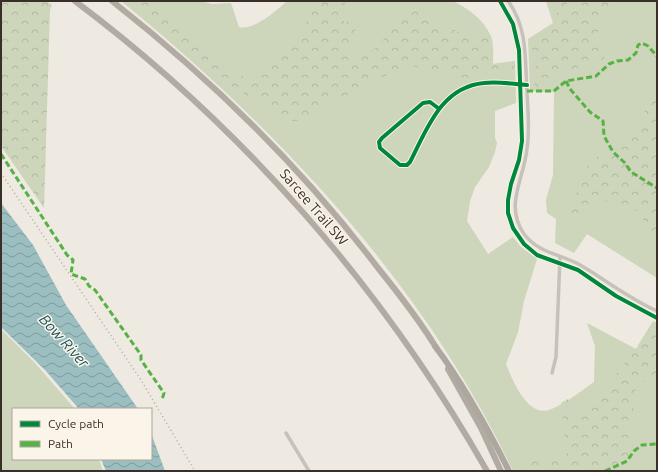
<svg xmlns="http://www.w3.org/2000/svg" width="658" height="472" viewBox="0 0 658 472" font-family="Ubuntu,sans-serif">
<defs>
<pattern id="forest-crowns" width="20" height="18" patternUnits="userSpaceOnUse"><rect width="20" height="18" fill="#cdd5ba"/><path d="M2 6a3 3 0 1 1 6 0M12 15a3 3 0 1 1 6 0" fill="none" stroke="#b1b7a0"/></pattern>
<pattern id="water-waves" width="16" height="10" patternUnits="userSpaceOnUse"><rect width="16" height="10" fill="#9bbec1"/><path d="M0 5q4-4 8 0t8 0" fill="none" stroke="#7f9b9d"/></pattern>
</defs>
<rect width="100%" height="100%" fill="#eee9e1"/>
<!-- green -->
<g fill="#cdd5ba">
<path d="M121,1H200L212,4L231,3L239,27C254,31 277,10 287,1H453C469,9 483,19 491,36C494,44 493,56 493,64L515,61L516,103L495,111V138L497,143L495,152L489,167L475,187L470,201L467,221L488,254L513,237L520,246L537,259L524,301L518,332L506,364C512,379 527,417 549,410C564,405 581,391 594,382L595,346L587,323L636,349L653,321L657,323V471H513C425,285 279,130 121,1Z"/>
<path d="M546,1H657V278L587,234L574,253L555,243L556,219L547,213L546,200L553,175L554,92L530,91L528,39L553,23Z"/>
<path d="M1,329L35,363L75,409H13V459H99L103,471H1Z"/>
</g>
<!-- forest -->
<g fill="url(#forest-crowns)">
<path d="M1,1H46L52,5L50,10L44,208L1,146Z"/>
<path d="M129,1H149L150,6L202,42L228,70L249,79L264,69L302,38L312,1H345L344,22L357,21L350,54C375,59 383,38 397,23C402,18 408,13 413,9L474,40L491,37L493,64L515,61V69L483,71L462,84L447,73L407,65L294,122L234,88L192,51L163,33Z"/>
<path d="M558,1H567V8L575,10L576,1H610L597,33L605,59C588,65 570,72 552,72L548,92L533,91L537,69L533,59L532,39L550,33L559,6Z"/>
<path d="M657,86V240L652,236L638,211L595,198L579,221L568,214L590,160L631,140Z"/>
<path d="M649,328L657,331V373L636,386L631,427L633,456L612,470L590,467L584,471H527L526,466L537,452L547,459H567L561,403L568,399L571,418L605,388L636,349Z"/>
</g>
<!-- water -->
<g fill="url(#water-waves)">
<path d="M1,203L33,245L66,305L138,409H79L45,370L1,327Z"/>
<path d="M151,433L165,471H106L101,459H151Z"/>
</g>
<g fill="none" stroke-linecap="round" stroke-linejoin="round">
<!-- minor -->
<g stroke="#c7c1ba" stroke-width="3.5">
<path d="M500,1L513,24L519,50L522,141L519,160L511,184L508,200V213L513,228L524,244L537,255L578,270L616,296L657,318"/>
<path d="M508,1C528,28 525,60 527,92C528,111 530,130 527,149C524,179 504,205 524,234C539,254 562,254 582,266C607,281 630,299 657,311"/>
<path d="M438,108L430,102L423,103L382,138L379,142L380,148L400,165H407L410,162C427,129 441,87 484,83C498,81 512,84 527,85"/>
<path d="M552,373L556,357L560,257"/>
<path d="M286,433L309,471"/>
</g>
<!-- trunk -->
<g stroke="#b2aba4" stroke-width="6">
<path d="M75,1C243,127 383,288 487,471"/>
<path d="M112,1C211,79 302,168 378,268C399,294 420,321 437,349"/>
<path d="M448,369L481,428L501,471"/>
</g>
<!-- motorway -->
<path stroke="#ada7a0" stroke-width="6" d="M435,346C464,385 487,427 509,471"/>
<!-- rail -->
<path stroke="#afaaa5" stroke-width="1.5" stroke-dasharray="1 3" stroke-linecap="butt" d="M1,173L141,380L195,471"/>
<!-- quiet -->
<g stroke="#56b245" stroke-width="3" stroke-dasharray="6 3" stroke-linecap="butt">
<path d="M566,81L570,89L590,112L603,121L604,136L613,152L625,163L631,172L657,188"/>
<path d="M527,91H554L566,81L596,76L609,64L617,61L628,60L636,53L638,45L642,43L648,46L657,56"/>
<path d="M1,154L67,255L73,260L71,274L85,279L89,286L95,290L141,355V360L164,393L162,400"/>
<path d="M605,471L627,461L634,451L642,445L657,444"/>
</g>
<defs>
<g id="cycleway">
<path d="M500,1L513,24L519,50L522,141L519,160L511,184L508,200V213L513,228L524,244L537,255L578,270L616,296L657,318"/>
<path d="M438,108L430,102L423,103L382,138L379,142L380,148L400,165H407L410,162C427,129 441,87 484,83C498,81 512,84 527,85"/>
</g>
</defs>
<!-- cycleway casing -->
<use href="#cycleway" stroke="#fbf4e8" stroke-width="6"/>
<!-- cycleway -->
<use href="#cycleway" stroke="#00873e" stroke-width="4"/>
</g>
<g text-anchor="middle" stroke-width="3" stroke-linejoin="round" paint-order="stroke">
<!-- street labels -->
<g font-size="14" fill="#392e28" stroke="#fbf4e8">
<text transform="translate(314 207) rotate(49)" y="5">Sarcee Trail SW</text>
</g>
<!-- water labels -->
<g font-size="15" font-style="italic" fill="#1a535d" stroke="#fbf4e8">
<text transform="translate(64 341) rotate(48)" y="5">Bow River</text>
</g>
</g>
<!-- border -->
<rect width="658" height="472" fill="none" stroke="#392e28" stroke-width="4"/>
<!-- legend -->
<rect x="12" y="408" width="140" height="52" fill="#fbf4e8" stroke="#ada59b"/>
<rect x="20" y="421" width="20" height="6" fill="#00873e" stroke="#ada59b"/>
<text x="48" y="428" font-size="12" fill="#392e28">Cycle path</text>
<rect x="20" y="441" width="20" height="6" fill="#56b245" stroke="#ada59b"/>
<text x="48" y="448" font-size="12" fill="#392e28">Path</text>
</svg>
